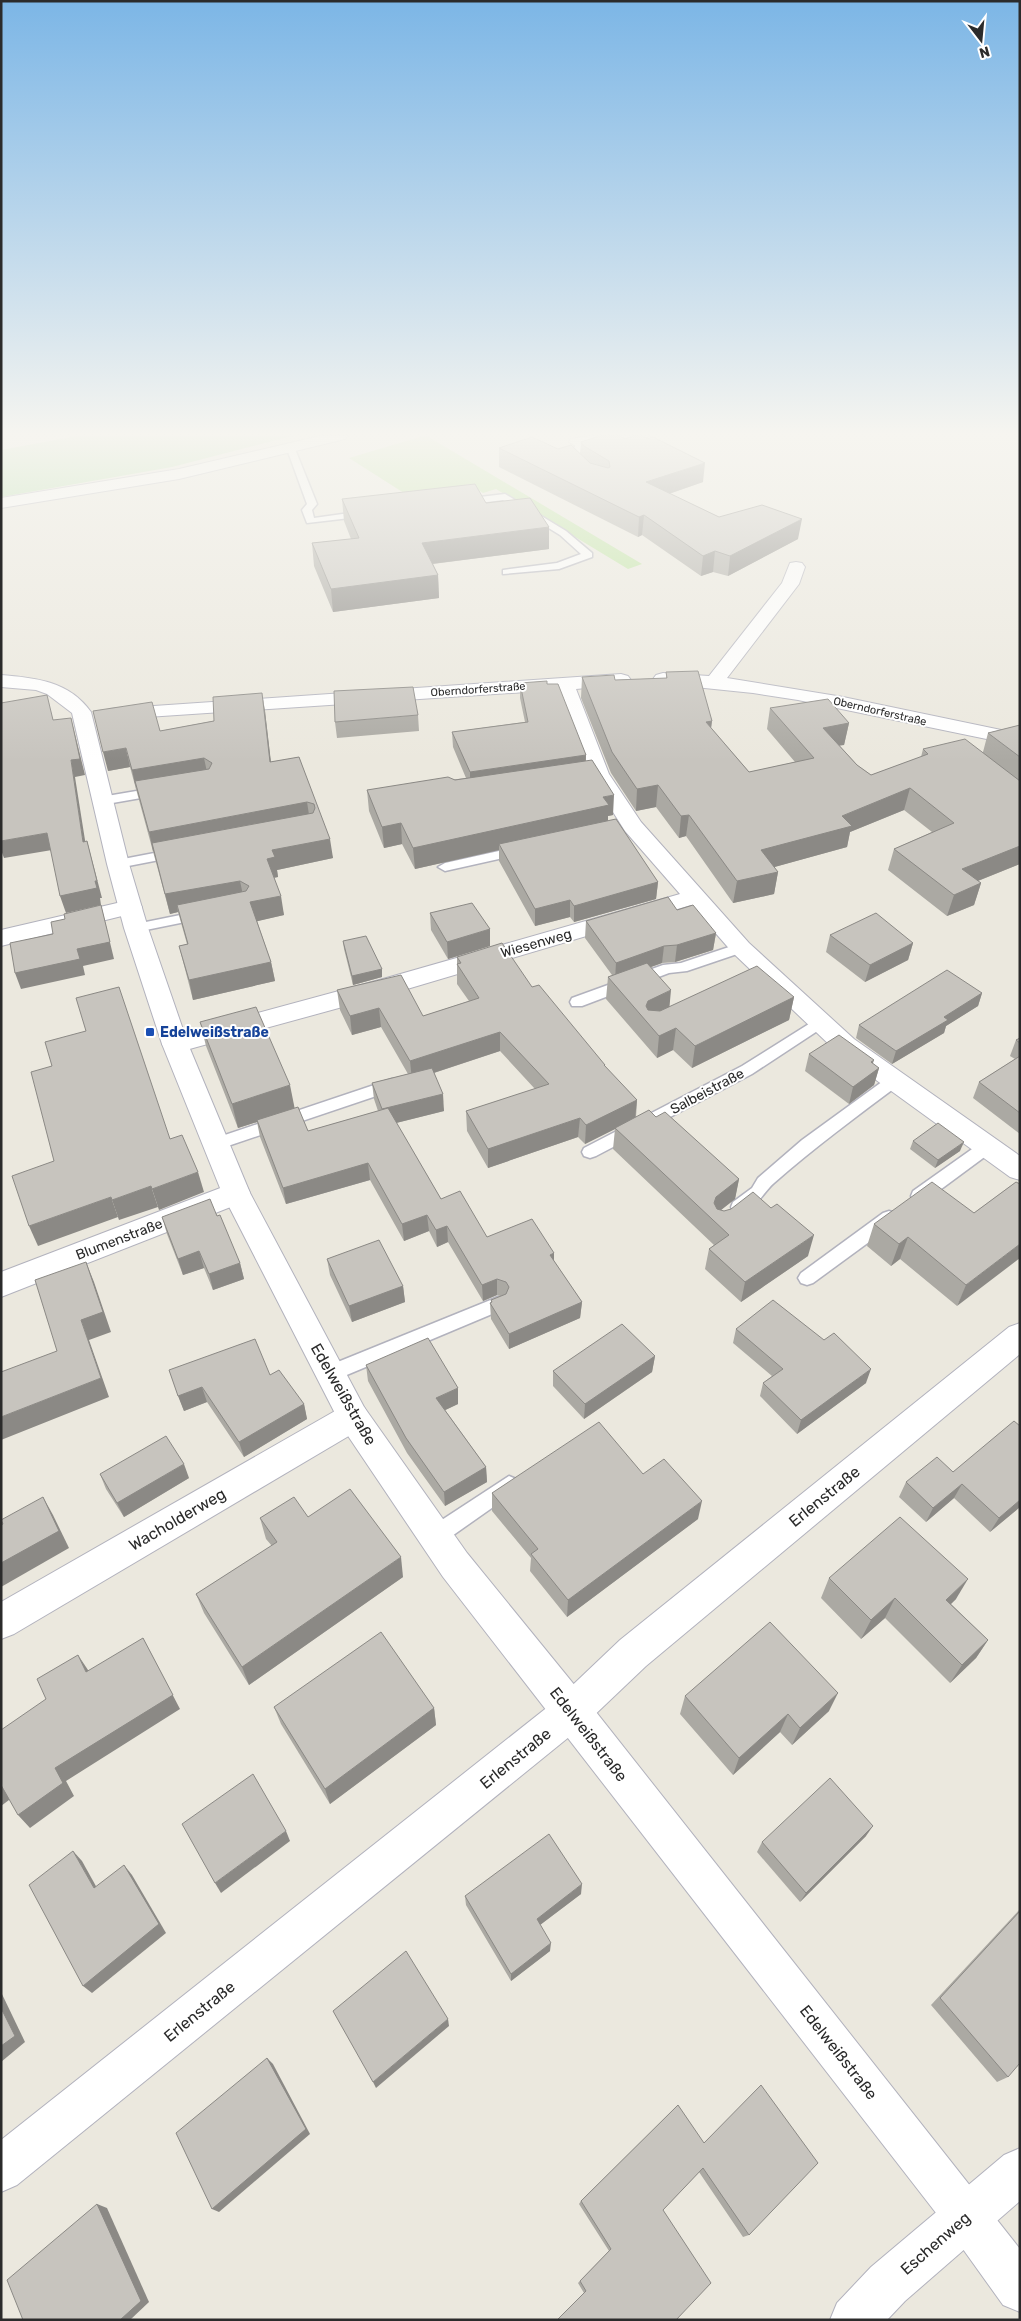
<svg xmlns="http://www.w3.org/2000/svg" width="1021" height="2321" viewBox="0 0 1021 2321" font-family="Rubik,sans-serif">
<rect width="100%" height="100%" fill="#ebe8de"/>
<!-- green -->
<path fill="#acdda0" d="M77,436H292L172,467L1,497V450Z"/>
<!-- pitch -->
<path fill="#bbe39c" d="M423,436H427L642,564L628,569L496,489L483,493L469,484L415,500L349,458Z"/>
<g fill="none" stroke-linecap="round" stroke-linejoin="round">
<defs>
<g id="lane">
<path d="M582,439L586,442L577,458L585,469L580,472L577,471L568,458L579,440Z"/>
<path d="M291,446L295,449L317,504L312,510L314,518L364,511L369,514L367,516L307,523L302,510L307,504L287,449Z"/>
<path d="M505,494L566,531L592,553V557L559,569L503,574V570L557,563L581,554L560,535L503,500L463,505L458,502L463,499Z"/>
<path d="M160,787L164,788L166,791L164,794L101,805L95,801L101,797Z"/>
<path d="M521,846L528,850L526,853L445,871L438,867L445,863Z"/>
<path d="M175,849L182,853L180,856L118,868L111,864L118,860Z"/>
<path d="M200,911L205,912L207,915L205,918L136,932L129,928L136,924Z"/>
<path d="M741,943L748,948L746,951L687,971L669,973L582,1006H572L570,1002L572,998L663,965L681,963Z"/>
<path d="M820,1017L825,1018L827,1022L825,1026L752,1074L596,1156L590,1158L584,1156L582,1152L584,1148L742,1066Z"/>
<path d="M895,1074L900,1076L903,1080L900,1084C857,1116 814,1148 774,1183C762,1193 752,1218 733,1212L731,1207L733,1202L752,1188L758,1178L802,1140L890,1076Z"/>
<path d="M392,1079L397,1081L400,1085L397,1089L216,1150L210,1148L208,1144L210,1140Z"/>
<path d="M988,1140L994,1142L996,1146L994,1150L925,1201L919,1202L913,1201L911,1196L913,1191L982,1142Z"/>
<path d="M889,1211L895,1213L897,1218L895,1223L813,1283L807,1285L801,1283L798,1278L801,1273L883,1213Z"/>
<path d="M498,1297L504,1299L507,1304L504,1309L330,1382L323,1380L321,1374L323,1368Z"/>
<path d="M509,1476L516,1479L519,1485L516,1491L442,1543L435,1545L428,1543L425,1536L428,1529Z"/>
</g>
<g id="street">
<path d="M589,436H649L642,440L576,446L569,442L571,439Z"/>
<path d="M796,562L802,563L805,567L799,584L727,678L843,697L1020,734V746L798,700L753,693L656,683L653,679L656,675L663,673L709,676L782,583L790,563Z"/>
<path d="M621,674L628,676L631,680L628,684L576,689L609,774L641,822L749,943L854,1039L1020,1156V1180L1010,1177L836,1051L733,953L691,905L397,992L175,1053L166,1050L162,1044L166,1038L383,979L680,894L625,831L589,774L557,690L117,719L110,717L107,713L110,709Z"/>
<path d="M130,900L138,902L142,907L138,912L1,946V930Z"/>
<path d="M236,1182L246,1185L250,1193L246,1201L1,1297V1272Z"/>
<path d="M1020,1323V1354L646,1666L585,1724L17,2185L1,2192V2140L559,1698L620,1640L1009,1327Z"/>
<path d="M353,1403L364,1407L369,1417L364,1427L14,1634L1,1639V1602L342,1407Z"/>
<path d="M1020,2148V2201L905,2301L887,2320H830L837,2303L871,2267L1004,2155Z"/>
</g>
<g id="secondary">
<path d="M320,436H347L345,439L179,479L1,508V498L179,469Z"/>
<path d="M1,675C36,678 69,681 91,712L129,864L148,928L188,1044L250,1193L364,1407L467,1553L585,1698L1020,2249V2312L1003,2305L950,2231L443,1577L342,1427L222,1193L162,1044L124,928L107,864L72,713L47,694L36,690L1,687Z"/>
</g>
</defs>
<!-- lane casing -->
<use href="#lane" stroke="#b2b2bd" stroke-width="3"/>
<!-- street casing -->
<use href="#street" stroke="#b2b2bd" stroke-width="2"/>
<!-- secondary casing -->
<use href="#secondary" stroke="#b2b2bd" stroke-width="2"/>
<!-- lane -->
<use href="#lane" fill="#fff" fill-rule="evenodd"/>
<!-- street -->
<use href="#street" fill="#fff" fill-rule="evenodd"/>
<!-- secondary -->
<use href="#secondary" fill="#fff" fill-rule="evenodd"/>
</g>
<!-- wall -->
<g fill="#aba9a3">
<path d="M581,442L703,482L669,494L719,517L798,539L728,576L713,572L701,576L642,535L638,537L499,467V448L558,449L580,454Z"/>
<path d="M342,499L486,503L549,527V549L433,564L438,575L439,598L333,612L314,566L312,543L351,539L344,521Z"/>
<path d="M666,672L712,721L711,728L749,772L795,762L767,729L770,708L849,723L844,745H839L857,765L871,775L921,757L923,749L983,752L988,733L1020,725V864L978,881L981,883L974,905L947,916L888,870L894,849L932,832L904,810L850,832L847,847L774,867L778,872L774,894L733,903L686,836L679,838L656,807L636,811L611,773L581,698L582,677L615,680L666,678Z"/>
<path d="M520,683L547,684L586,755V761L613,815L608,816V821L658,882L656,899L574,922L570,917L535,926L499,861V850L415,869L402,844L384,848L369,811L367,790L466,778L453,747L452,732L525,722L520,698Z"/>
<path d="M265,711L271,762L299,757L333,858L277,870L278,877L274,878L284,915L257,921L271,962L275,981L193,1000L179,946L187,944L178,912L170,914L130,767L108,771L160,731Z"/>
<path d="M418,715L419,731L337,738L335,722Z"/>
<path d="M677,910L716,933L713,950L675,962L662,963L651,967L669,1007L794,997L789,1020L692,1068L673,1050L657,1058L606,999L608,977L612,975L585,938L586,921Z"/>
<path d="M430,913L490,946L448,959L431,930Z"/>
<path d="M830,935L913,943L908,960L865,982L826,952Z"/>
<path d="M343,941L382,969V977L353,985L344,949Z"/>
<path d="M457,957L532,987L605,1067L637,1100L636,1118L656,1117L739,1179L735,1199L721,1210L808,1256L741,1302L705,1269L709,1249L714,1245L613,1149L615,1129L585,1144L578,1137L488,1168L467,1131L466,1111L535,1089L500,1051L434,1073L444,1111L396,1123L441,1199L487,1237L554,1253V1261L582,1302L580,1318L509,1349L491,1319L490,1303H491V1300L500,1296L497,1295L483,1301L448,1242L437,1247L429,1231L404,1241L370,1180L286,1204L260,1137L257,1122L238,1128L206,1046L200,1022L294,1108L308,1131L378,1111L374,1099L372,1083L408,1074L381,1027L352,1035L340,1010L337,990L423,1016L469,1001L457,984Z"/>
<path d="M982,993L978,1006L946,1026L944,1033L892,1064L856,1038L859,1025Z"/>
<path d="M1020,1038V1134L973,1098L979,1082L1015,1059L1010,1056L1016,1040Z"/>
<path d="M809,1054L873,1064L879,1068L874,1085L849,1104L805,1071Z"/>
<path d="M913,1141L960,1151L935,1168L910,1149Z"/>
<path d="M1016,1182L957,1306L900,1259L891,1266L867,1246L874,1224L974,1213Z"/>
<path d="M217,1216L240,1263L244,1279L213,1290L204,1268L183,1275L167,1234L162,1217Z"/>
<path d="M327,1259L403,1286L405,1302L352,1322L330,1275Z"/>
<path d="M736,1329L866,1383L797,1434L760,1396L763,1383L772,1376L733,1343Z"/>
<path d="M655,1356L652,1372L584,1419L553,1386V1371Z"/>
<path d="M366,1365L458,1404L445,1410L486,1467L487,1482L445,1506L407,1453L368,1381Z"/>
<path d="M169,1370L270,1375L304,1404L307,1419L244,1457L207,1402L184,1411Z"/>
<path d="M1020,1426V1507L990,1532L954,1498L926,1522L899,1497L906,1482L953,1472Z"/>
<path d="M100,1474L189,1478L124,1517L106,1489Z"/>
<path d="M643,1474L698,1519L567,1617L530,1571L531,1558L492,1511V1493Z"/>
<path d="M308,1517L403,1577L249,1685L204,1613L196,1594L272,1546L266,1539L260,1518Z"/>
<path d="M829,1578L956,1599L951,1604L988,1640L976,1658L950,1683L885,1618L861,1639L821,1598Z"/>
<path d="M685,1696L829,1711L792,1745L780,1732L733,1775L680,1714Z"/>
<path d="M274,1707L434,1708L436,1725L330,1804L281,1724Z"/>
<path d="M866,1836L800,1902L757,1852L762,1842Z"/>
<path d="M581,1894L540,1925L550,1951L511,1981L466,1905L465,1896Z"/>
<path d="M1020,1909L1008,2077L997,2082L931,2005Z"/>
<path d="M678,2105L749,2235L743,2237L699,2172L663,2210L676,2320H557L584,2293L578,2283L609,2251L579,2204L581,2201Z"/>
</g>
<!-- shaded-wall -->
<g fill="#8b8985">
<path d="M705,463L703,482L645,502L646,482Z"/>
<path d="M644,515L642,535L638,537L639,517Z"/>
<path d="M802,519L798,539L728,576L730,556Z"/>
<path d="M549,527V549L423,565L422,543Z"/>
<path d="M715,551L713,572L701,576L703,556Z"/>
<path d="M438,575L439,598L333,612L331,589Z"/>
<path d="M262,693L265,711L273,781L270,762Z"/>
<path d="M71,718L85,775L75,777L88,859L83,842L71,760Z"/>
<path d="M712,721L709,742L706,722Z"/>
<path d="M849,723L844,745L819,749L823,728Z"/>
<path d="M126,748L130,767L108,771L103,752Z"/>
<path d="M586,755L585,770L470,787V772Z"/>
<path d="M204,758L208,777L135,781L136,789L132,770Z"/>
<path d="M658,785L656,807L636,811L637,789Z"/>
<path d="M910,788L904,810L850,832L847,847L757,872L761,850Z"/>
<path d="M614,795L613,815L608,816V826L499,844V850L415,869L413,848L603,797Z"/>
<path d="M307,802L310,821L153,851L149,832Z"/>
<path d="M689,815L686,836L679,838L681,816Z"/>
<path d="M401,823L402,844L384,848L382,827Z"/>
<path d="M47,833L52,850L4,858L1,850V841Z"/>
<path d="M330,839L333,858L277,870L278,877L271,878L267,859L272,850Z"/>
<path d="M87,841L102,898H100L101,905L66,913L60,896Z"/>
<path d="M1020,846V864L955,890L962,869Z"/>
<path d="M778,872L774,894L733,903L737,881Z"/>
<path d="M240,881L244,900L177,905L178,912L170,914L165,894Z"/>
<path d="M658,882L656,899L574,922V906Z"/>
<path d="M981,883L974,905L947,916L954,895Z"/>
<path d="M281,896L284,915L254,922L250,902Z"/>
<path d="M570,900V917L535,926V909Z"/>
<path d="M101,905L114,959L83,966L85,975L21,989L15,973L77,949Z"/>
<path d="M490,929V946L448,959L447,942Z"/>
<path d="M716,933L713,950L675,962L677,945Z"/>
<path d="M913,943L908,960L865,982L870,965Z"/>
<path d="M664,946L662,963L615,980L616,963Z"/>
<path d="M271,962L275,981L193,1000L189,980Z"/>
<path d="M382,969V977L353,985L352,976Z"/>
<path d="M671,990L669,1012L647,1022L646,1006L648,1001Z"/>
<path d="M982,993L978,1006L946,1026L944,1033L892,1064L896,1051L944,1017Z"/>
<path d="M794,997L789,1020L692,1068L695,1046Z"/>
<path d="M379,1008L381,1027L352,1035L350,1016Z"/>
<path d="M676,1028L673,1050L657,1058L659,1036Z"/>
<path d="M500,1032V1051L412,1080L410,1061Z"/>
<path d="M874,1060L869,1075L879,1068L874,1085L849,1104L853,1087L871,1062Z"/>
<path d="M290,1085L295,1110L238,1128L232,1104Z"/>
<path d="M443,1094L444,1111L384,1126L382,1109Z"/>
<path d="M637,1100L635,1119L585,1144L586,1125Z"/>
<path d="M580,1118L578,1137L488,1168V1149Z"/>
<path d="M964,1142L960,1151L935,1168L938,1160Z"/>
<path d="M368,1163L370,1180L286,1204L283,1188Z"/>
<path d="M198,1172L204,1192L159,1210L152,1189Z"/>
<path d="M739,1179L735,1199L712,1217L714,1203L716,1197Z"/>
<path d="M151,1186L158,1207L119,1220L112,1200Z"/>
<path d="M111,1197L118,1217L38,1246L29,1226Z"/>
<path d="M427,1215L429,1231L404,1241L402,1224Z"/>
<path d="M447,1226L448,1242L437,1247L436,1230Z"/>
<path d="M814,1235L808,1256L741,1302L745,1282Z"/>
<path d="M908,1237L900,1259L891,1266L899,1244Z"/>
<path d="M1020,1244V1258L957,1306L966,1285Z"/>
<path d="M199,1251L204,1268L183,1275L178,1259Z"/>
<path d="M554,1253V1270L550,1255Z"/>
<path d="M86,1262L94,1282L111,1332L89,1340L109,1397L1,1440V1417L101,1378L81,1320Z"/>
<path d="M240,1263L244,1279L213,1290L209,1274Z"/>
<path d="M497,1279V1295L483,1301L482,1285Z"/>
<path d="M403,1286L405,1302L352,1322L349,1306Z"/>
<path d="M582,1302L580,1318L509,1349V1334Z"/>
<path d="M655,1356L652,1372L584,1419L585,1404Z"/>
<path d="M871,1369L866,1383L797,1434L801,1420Z"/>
<path d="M202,1387L207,1402L184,1411L178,1396Z"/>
<path d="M458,1388V1404L437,1414L436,1398Z"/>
<path d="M304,1404L307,1419L244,1457L239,1442Z"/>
<path d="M184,1464L189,1478L124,1517L117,1503Z"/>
<path d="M486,1467L487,1482L445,1506L444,1492Z"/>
<path d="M962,1484L954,1498L926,1522L933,1508Z"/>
<path d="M43,1497L53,1515L69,1548L1,1587V1563Z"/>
<path d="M1020,1500V1507L990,1532L999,1518Z"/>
<path d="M702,1501L698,1519L567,1617L568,1600Z"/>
<path d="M401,1557L403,1577L249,1685L242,1667Z"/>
<path d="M968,1579L956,1599L935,1619L946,1600Z"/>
<path d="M895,1598L885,1618L861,1639L871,1620Z"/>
<path d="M143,1638L180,1709L66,1781L74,1796L30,1828L18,1815L55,1768Z"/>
<path d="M988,1640L976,1658L950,1683L962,1665Z"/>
<path d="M78,1655L88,1670L95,1687L86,1672Z"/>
<path d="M838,1693L829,1711L792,1745L800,1728Z"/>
<path d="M434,1708L436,1725L330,1804L325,1789Z"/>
<path d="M788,1714L780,1732L733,1775L739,1758Z"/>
<path d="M1,1785L13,1797L1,1806Z"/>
<path d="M873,1826L866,1836L800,1902L806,1893Z"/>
<path d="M286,1831L290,1841L221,1893L215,1883Z"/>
<path d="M73,1851L82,1861L102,1897L94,1888Z"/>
<path d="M124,1865L132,1875L166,1933L92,1993L83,1986Z"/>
<path d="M582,1884L581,1894L536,1928L537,1919Z"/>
<path d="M551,1943L550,1951L511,1981V1974Z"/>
<path d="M1,1992L25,2042L1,2062Z"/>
<path d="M448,2019L449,2026L376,2088L373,2082Z"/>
<path d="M267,2058L273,2064L310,2134L219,2212L212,2209Z"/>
<path d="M97,2204L107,2208L149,2302L130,2320H120Z"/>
</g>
<!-- building -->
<g fill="#c7c4be" stroke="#8b8985">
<path d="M599,436H620L625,439L634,436H643L648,439L653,437L705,463L646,482L719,517L762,505L802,519L730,556L715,551L703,556L644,515L639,517L499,448L532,437L558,449L571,445L590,463L608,468L610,467L609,461L584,446L581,442Z"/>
<path d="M475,484L486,503L530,498L549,527L422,543L438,575L331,589L312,543L359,538L342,499Z"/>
<path d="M698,671L712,721L706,722L749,772L814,758L770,708L828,699L849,723L823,728L857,765L871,775L928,754L923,749L965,739L1020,781V846L962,869L981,883L954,895L894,849L954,823L910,788L842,816L852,826L761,850L778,872L737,881L689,815L681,816L658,785L637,789L612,752L582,677L614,675L615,680L667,678L666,672Z"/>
<path d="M547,681V684H558L586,755L470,772L452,732L528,722L520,683Z"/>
<path d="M413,687L418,715L335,722L334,691Z"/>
<path d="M262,693L270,762L299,757L330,839L272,850L275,857L267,859L281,896L250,902L271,962L189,980L179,946L188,944L177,905L246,891L249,886L240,881L165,894L152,843L313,813L315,808L314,804L307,802L149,832L135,781L209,769L212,763L204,758L132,770L126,748L103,752L93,711L152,702L160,731L214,721L213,697Z"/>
<path d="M47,695L53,720L71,718L80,759L71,760L83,842L87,841L97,881H95L97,888L60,896L47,833L1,841V703Z"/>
<path d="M1020,725V757L988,733Z"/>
<path d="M592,760L614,795L603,797L609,805L413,848L401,823L382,827L367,790L448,777L455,780Z"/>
<path d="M616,819L658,882L574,906L570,900L535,909L499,844Z"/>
<path d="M668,897L677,910L693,905L716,933L677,945L664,946L616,963L586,921Z"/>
<path d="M472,903L490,929L447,942L430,913Z"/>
<path d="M101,905L110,942L77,949L80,959L15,973L10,943L53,934L51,922L65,919L64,914Z"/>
<path d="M876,913L913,943L870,965L830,935Z"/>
<path d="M366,936L382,969L352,976L343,941Z"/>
<path d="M502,943L532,987L539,985L605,1065H604L637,1100L586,1125L580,1118L488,1149L466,1111L549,1084L500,1032L410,1061L379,1008L350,1016L337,990L401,975L423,1016L479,998L457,964L461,963L457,957Z"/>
<path d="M647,963L671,990L648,1001L646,1006L648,1010L660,1011L757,966L794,997L695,1046L676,1028L659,1036L608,977Z"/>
<path d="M947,970L982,993L944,1017L948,1020L896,1051L859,1025Z"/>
<path d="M119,987L170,1139L182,1135L198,1172L152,1189L151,1186L112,1200L111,1197L29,1226L12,1176L54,1161L31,1072L52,1066L45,1042L86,1031L76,998Z"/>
<path d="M256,1007L290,1085L232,1104L200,1022Z"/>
<path d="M839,1035L874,1060L871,1062L879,1068L853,1087L809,1054Z"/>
<path d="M1020,1038V1043L1016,1040Z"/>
<path d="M1020,1056V1113L979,1082Z"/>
<path d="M432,1068L443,1094L382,1109L372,1083Z"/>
<path d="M298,1107L308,1131L388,1108L441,1199L460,1191L487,1237L532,1219L554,1253L550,1255L582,1302L509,1334L490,1303L492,1302L491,1300L506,1294L509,1287L506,1282L497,1279L482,1285L447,1226L436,1230L427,1215L402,1224L368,1163L283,1188L257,1120Z"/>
<path d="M649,1110L656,1117L665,1112L739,1179L716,1197L714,1203L717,1209L724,1211L731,1209L753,1192L771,1208L777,1204L814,1235L745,1282L709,1249L729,1235L615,1128Z"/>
<path d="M938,1123L964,1142L938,1160L913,1141Z"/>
<path d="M932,1182L974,1213L1016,1182L1020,1184V1244L966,1285L908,1237L899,1244L874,1224Z"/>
<path d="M210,1199L217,1216L220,1215L240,1263L209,1274L199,1251L178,1259L162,1217Z"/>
<path d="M379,1240L403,1286L349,1306L327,1259Z"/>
<path d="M86,1262L103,1312L81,1320L101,1378L1,1417V1372L57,1351L35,1280Z"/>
<path d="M773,1300L824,1340L834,1333L871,1369L801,1420L763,1383L783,1369L736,1329Z"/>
<path d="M622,1324L655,1356L585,1404L553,1371Z"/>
<path d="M428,1338L458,1388L436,1398L486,1467L444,1492L406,1438L366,1365Z"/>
<path d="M255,1339L270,1375L279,1370L304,1404L239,1442L202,1387L178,1396L169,1370Z"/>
<path d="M1014,1421L1020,1426V1500L999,1518L962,1484L933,1508L906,1482L937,1457L953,1472Z"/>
<path d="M599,1422L643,1474L664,1459L702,1501L568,1600L531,1554L538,1549L492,1493Z"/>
<path d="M166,1436L184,1464L117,1503L100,1474Z"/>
<path d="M350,1489L401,1557L242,1667L196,1594L277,1542L260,1518L294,1497L308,1517Z"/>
<path d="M43,1497L59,1531L1,1563V1525L3,1524L1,1520Z"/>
<path d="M900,1517L968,1579L946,1600L988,1640L962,1665L895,1598L871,1620L829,1578Z"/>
<path d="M770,1622L838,1693L800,1728L788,1714L739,1758L685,1696Z"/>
<path d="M381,1632L434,1708L325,1789L274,1707Z"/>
<path d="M143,1638L173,1695L55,1768L63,1783L18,1815L1,1785V1730L46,1699L37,1679L78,1655L86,1672Z"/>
<path d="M253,1774L286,1831L215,1883L182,1824Z"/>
<path d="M830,1778L873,1826L806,1893L762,1842Z"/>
<path d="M549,1834L582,1884L537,1919L551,1943L511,1974L465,1896Z"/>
<path d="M73,1851L94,1888L124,1865L159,1924L83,1986L29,1885Z"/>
<path d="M1020,1911V2063L1008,2077L940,1998Z"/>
<path d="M406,1951L448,2019L373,2082L333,2011Z"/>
<path d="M1,2008L15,2036L1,2046Z"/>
<path d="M267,2058L306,2129L212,2209L176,2133Z"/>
<path d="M761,2085L818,2163L749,2235L703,2168L663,2210L711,2283L676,2320H557L586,2291L580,2281L611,2249L581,2201L678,2105L704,2143Z"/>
<path d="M97,2204L141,2301L120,2320H23L7,2280Z"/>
</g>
<!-- sky -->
<linearGradient id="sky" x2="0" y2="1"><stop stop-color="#7cb6e6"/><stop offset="0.57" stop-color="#f6f5f0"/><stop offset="1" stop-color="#f6f5f0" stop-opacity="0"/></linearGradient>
<rect width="1021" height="761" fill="url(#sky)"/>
<!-- markers -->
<rect fill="#1a4fb4" stroke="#fff" stroke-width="2" x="145" y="1027" width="10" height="10" rx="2.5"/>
<g text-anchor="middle" stroke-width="4" stroke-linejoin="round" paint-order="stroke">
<!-- far-street labels -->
<g font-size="11" fill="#2b2b2b" stroke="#fff">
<text transform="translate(478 689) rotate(-4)" y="4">Oberndorferstraße</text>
<text transform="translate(880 711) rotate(13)" y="4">Oberndorferstraße</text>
</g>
<!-- street labels -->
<g font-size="14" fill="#2b2b2b" stroke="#fff">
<text transform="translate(536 943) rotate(-16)" y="5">Wiesenweg</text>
<text transform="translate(707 1091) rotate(-28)" y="5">Salbeistraße</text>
<text transform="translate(119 1239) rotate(-21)" y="5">Blumenstraße</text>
</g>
<!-- transit labels -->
<g font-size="14" font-weight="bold" fill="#164399" stroke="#fff" text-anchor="start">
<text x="160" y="1037">Edelweißstraße</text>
</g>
<!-- near-street labels -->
<g font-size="16" fill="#2b2b2b" stroke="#fff">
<text transform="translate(344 1394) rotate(60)" y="6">Edelweißstraße</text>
<text transform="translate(824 1496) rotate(-39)" y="6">Erlenstraße</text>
<text transform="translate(177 1519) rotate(-30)" y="6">Wacholderweg</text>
<text transform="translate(589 1734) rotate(52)" y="6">Edelweißstraße</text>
<text transform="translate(515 1758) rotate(-39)" y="6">Erlenstraße</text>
<text transform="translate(199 2011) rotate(-39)" y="6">Erlenstraße</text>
<text transform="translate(839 2052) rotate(52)" y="6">Edelweißstraße</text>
<text transform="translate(935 2243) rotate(-41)" y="6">Eschenweg</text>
</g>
</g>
<!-- border -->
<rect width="1021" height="2321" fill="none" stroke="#2b2b2b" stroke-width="5"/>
<!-- north arrow -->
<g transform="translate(981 40) rotate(164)" stroke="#ffffff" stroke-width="4" paint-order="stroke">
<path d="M0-4L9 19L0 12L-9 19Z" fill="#2b2b2b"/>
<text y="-8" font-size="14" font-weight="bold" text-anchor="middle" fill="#2b2b2b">N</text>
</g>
</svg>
